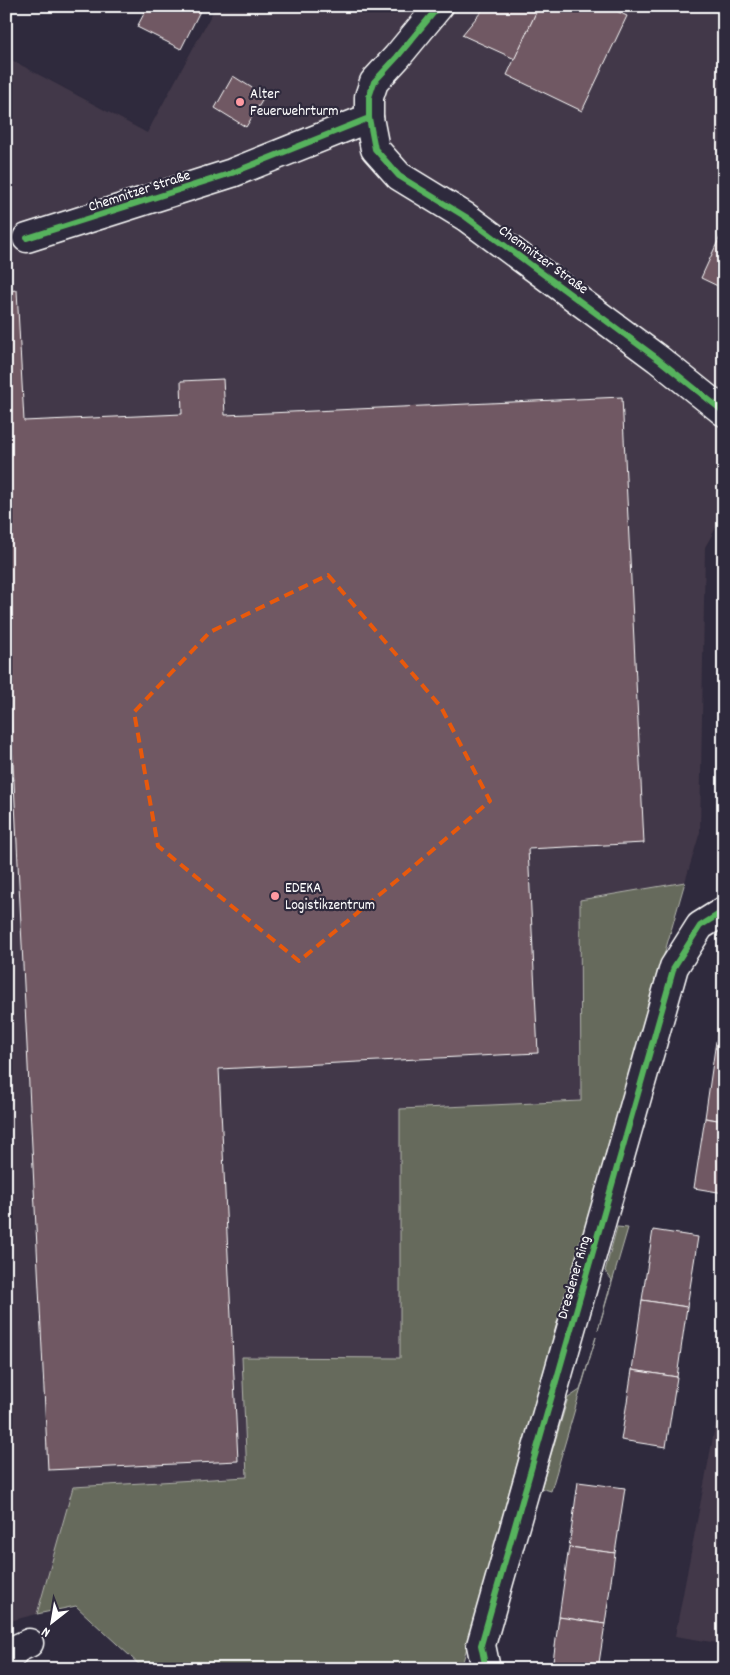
<svg xmlns="http://www.w3.org/2000/svg" width="730" height="1675" viewBox="0 0 730 1675" font-family="Dekko,sans-serif">
<rect width="100%" height="100%" fill="#2f2a3d"/>
<filter id="ink" filterUnits="userSpaceOnUse"><feTurbulence type="fractalNoise" baseFrequency=".02" numOctaves="2"/><feDisplacementMap in="SourceGraphic" scale="10" xChannelSelector="R" yChannelSelector="G"/><feConvolveMatrix kernelMatrix="1 2 1 2 8 2 1 2 1" color-interpolation-filters="sRGB"/></filter>
<g filter="url(#ink)">
<!-- built -->
<g fill="#423848">
<path d="M216,6H724V514L705,547L700,832L685,882L580,900L581,1101L400,1109V1359L242,1357L247,1477L73,1487L37,1614L6,1622V57L147,133Z"/>
<path d="M724,1380V1644L675,1636Z"/>
</g>
<!-- green -->
<g fill="#666a5b" stroke="#b2b4ad">
<path d="M685,882L512,1482L461,1669H144L76,1606L37,1614L73,1487L247,1477L242,1357L400,1358V1109L581,1101L580,900Z"/>
<path d="M617,1227L628,1228L598,1330L612,1280L605,1271Z"/>
<path d="M596,1337L551,1491L541,1488L568,1398L580,1390Z"/>
</g>
<!-- building -->
<g fill="#705863" stroke="#fff">
<path d="M148,6H200L202,7L181,49L137,27Z"/>
<path d="M486,6H539L515,59L462,35Z"/>
<path d="M539,6H606L627,16L582,111L507,75Z"/>
<path d="M233,76L265,96L246,127L215,108Z"/>
<path d="M724,228V289L701,278Z"/>
<path d="M17,290L24,421L182,414L181,381L223,379L225,415L622,397L644,843L528,849L538,1053L219,1069L238,1461L48,1470L6,621V291Z"/>
<path d="M724,992V1050L715,1048Z"/>
<path d="M715,1048L724,1050V1121L705,1118Z"/>
<path d="M705,1118L724,1121V1193L694,1188Z"/>
<path d="M653,1230L698,1237L687,1307L642,1300Z"/>
<path d="M642,1300L687,1307L677,1377L632,1370Z"/>
<path d="M632,1370L677,1377L666,1447L621,1440Z"/>
<path d="M578,1482L625,1488L615,1553L569,1547Z"/>
<path d="M569,1547L615,1553L605,1624L559,1617Z"/>
<path d="M559,1617L605,1624L598,1669H552Z"/>
</g>
<g fill="none" stroke-linecap="round" stroke-linejoin="round">
<defs>
<g id="street">
<path d="M369,118L375,149L399,176L466,217L658,359L724,412"/>
<path d="M27,238L232,173L369,118V97L374,82L397,57L439,6"/>
<path d="M6,1663L16,1649L29,1643"/>
<path d="M486,1669L481,1645L674,967L700,926L724,911"/>
</g>
</defs>
<!-- street casing -->
<use href="#street" stroke="#fff" stroke-width="31"/>
<!-- street -->
<use href="#street" stroke="#2f2a3d" stroke-width="28"/>
<defs>
<g id="cycleway">
<path d="M369,118L375,149L399,176L466,217L658,359L724,412"/>
<path d="M27,238L232,173L369,118V97L374,82L397,57L439,6"/>
<path d="M486,1669L481,1645L674,967L700,926L724,911"/>
</g>
</defs>
<!-- cycleway casing -->
<use href="#cycleway" stroke="#2f2a3d" stroke-width="9"/>
<!-- cycleway -->
<use href="#cycleway" stroke="#56b35d" stroke-width="6"/>
</g>
</g>
<!-- marked area -->
<path fill="none" stroke="#e8590c" stroke-width="4" stroke-dasharray="10 6" stroke-linejoin="round" d="M328,575L441,707L490,801L401,877L299,961L158,846L134,712L210,632Z"/>
<!-- markers -->
<g fill="#ff9aa2" stroke="#2f2a3d" stroke-width="2">
<circle cx="240" cy="102" r="5"/>
<circle cx="275" cy="896" r="5"/>
</g>
<g text-anchor="middle" stroke-width="4.5" stroke-linejoin="round" paint-order="stroke">
<!-- poi labels -->
<g font-size="15" fill="#fff" stroke="#2f2a3d" text-anchor="start">
<text x="250" y="98">Alter<tspan x="250" dy="17">Feuerwehrturm</tspan></text>
<text x="285" y="892">EDEKA<tspan x="285" dy="17">Logistikzentrum</tspan></text>
</g>
<!-- street labels -->
<g font-size="15" fill="#fff" stroke="#2f2a3d">
<text transform="translate(139 190) rotate(-18)" y="5">Chemnitzer Straße</text>
<text transform="translate(544 259) rotate(36)" y="5">Chemnitzer Straße</text>
<text transform="translate(573 1277) rotate(-74)" y="5">Dresdener Ring</text>
</g>
</g>
<!-- margin -->
<rect width="730" height="1675" fill="none" stroke="#2f2a3d" stroke-width="25"/>
<rect x="12" y="12" width="705" height="1650" fill="none" stroke="#fff" stroke-width="2" filter="url(#ink)"/>
<!-- north arrow -->
<g transform="translate(52 1622) rotate(211)" stroke="#2f2a3d" stroke-width="4" paint-order="stroke">
<path d="M0-4L9 19L0 12L-9 19Z" fill="#ffffff"/>
<text y="-8" font-size="14" font-weight="bold" text-anchor="middle" fill="#ffffff">N</text>
</g>
</svg>
